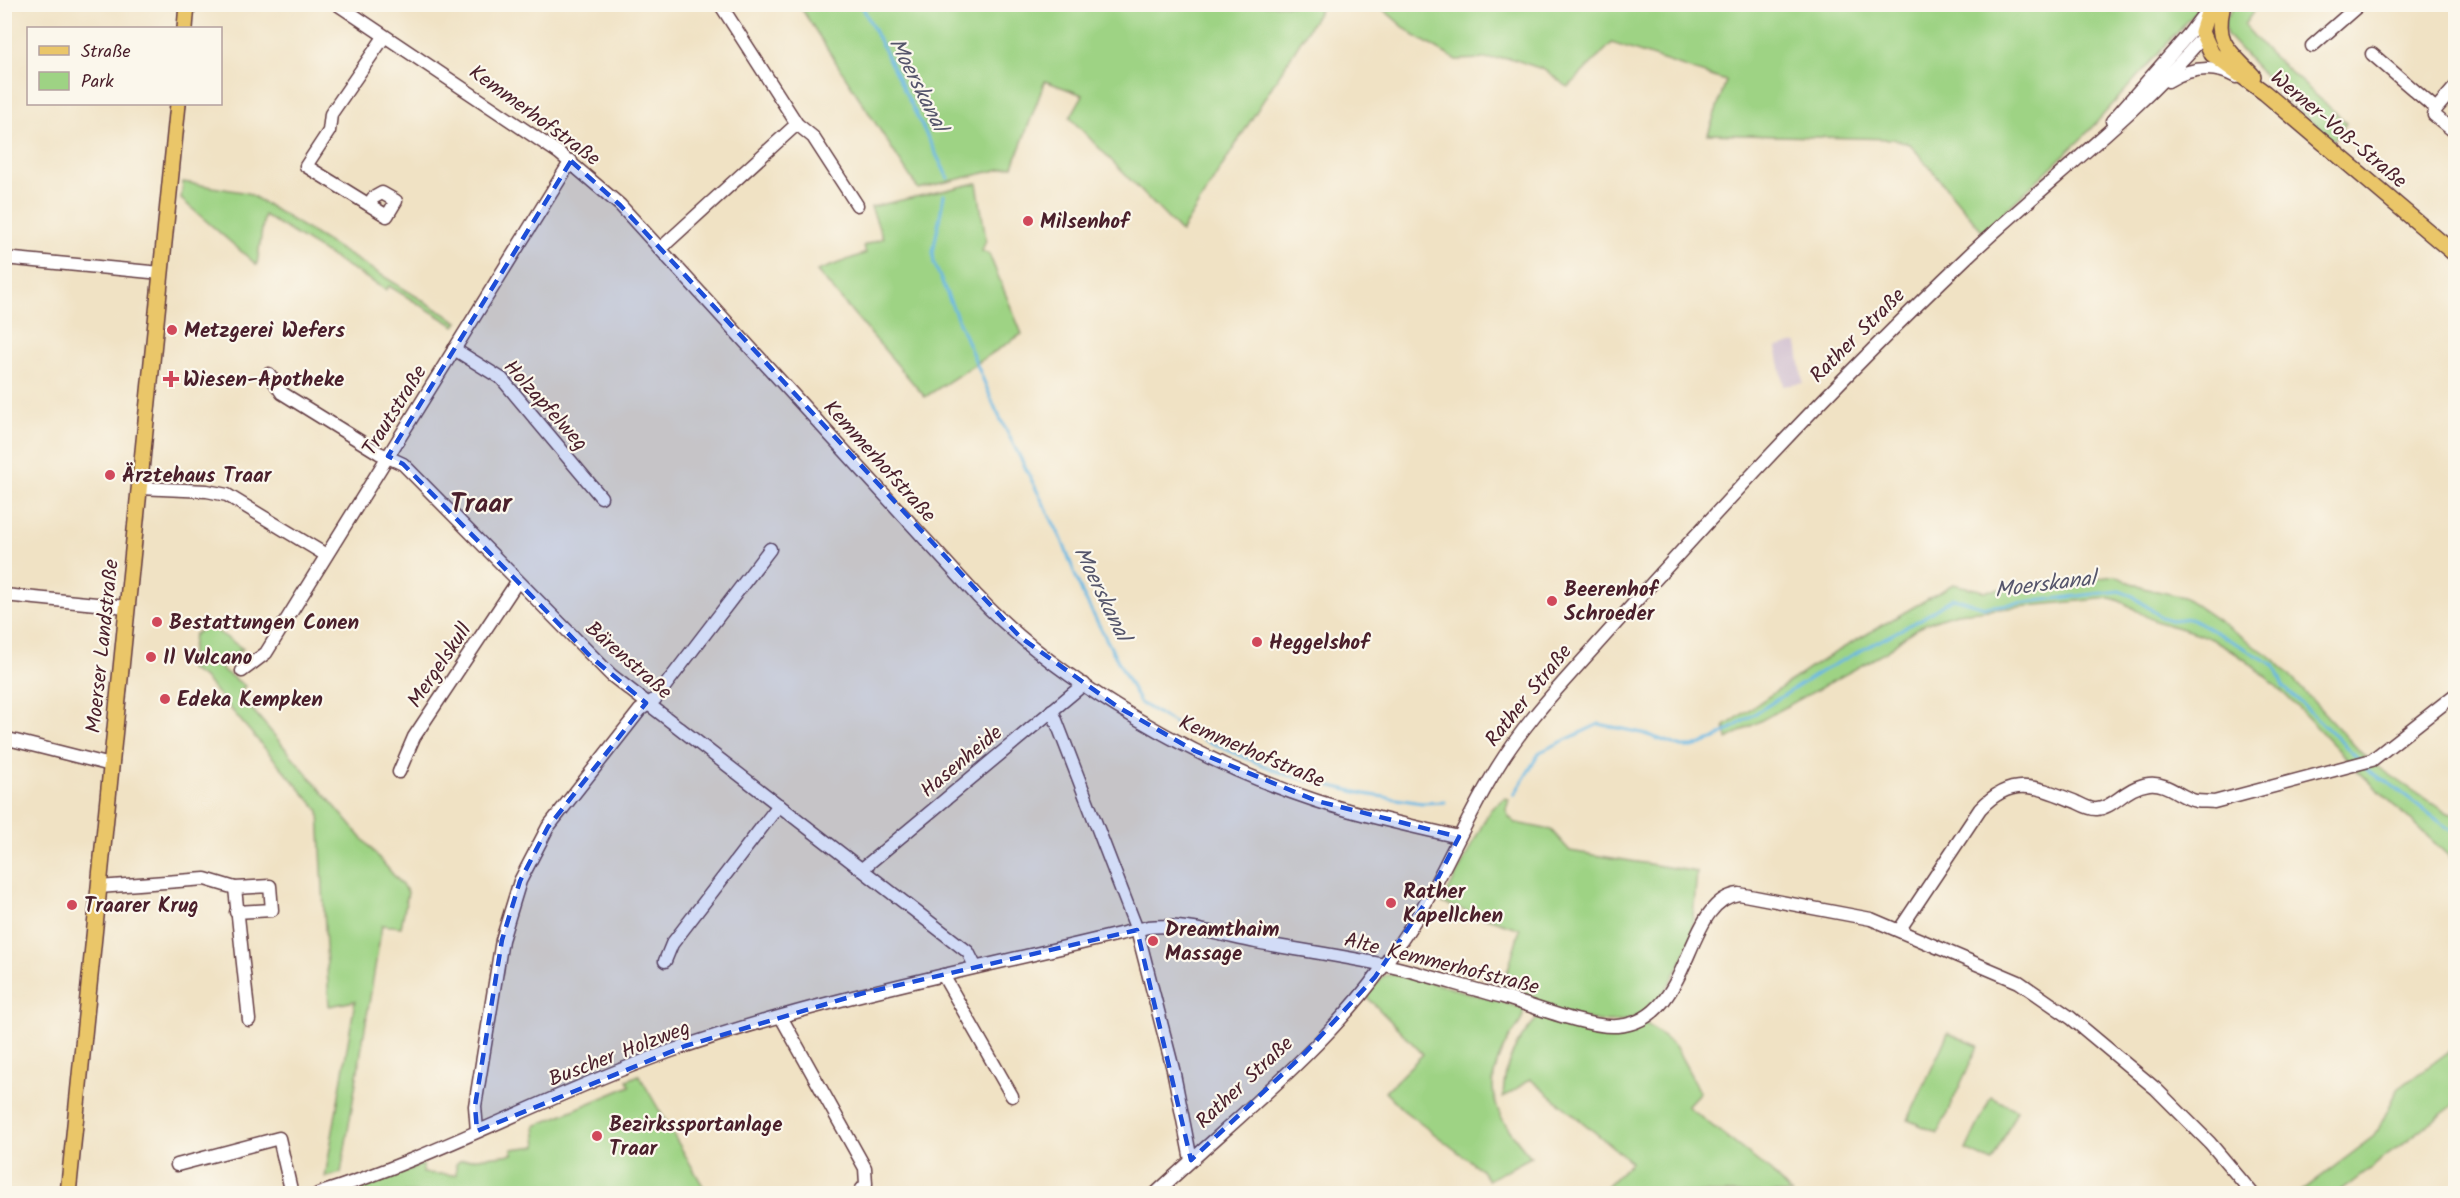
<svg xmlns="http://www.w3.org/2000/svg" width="2460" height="1198" viewBox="0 0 2460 1198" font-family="Kalam,sans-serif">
<rect width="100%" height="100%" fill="#fbf7ec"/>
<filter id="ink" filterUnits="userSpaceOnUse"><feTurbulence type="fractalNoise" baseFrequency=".0167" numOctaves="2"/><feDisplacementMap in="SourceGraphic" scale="12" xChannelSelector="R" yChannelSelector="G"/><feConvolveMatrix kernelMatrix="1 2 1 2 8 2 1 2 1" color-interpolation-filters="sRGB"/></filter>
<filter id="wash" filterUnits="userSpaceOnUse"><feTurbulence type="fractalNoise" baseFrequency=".008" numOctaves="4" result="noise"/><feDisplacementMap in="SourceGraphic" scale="24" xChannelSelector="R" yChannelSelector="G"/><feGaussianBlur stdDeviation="1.35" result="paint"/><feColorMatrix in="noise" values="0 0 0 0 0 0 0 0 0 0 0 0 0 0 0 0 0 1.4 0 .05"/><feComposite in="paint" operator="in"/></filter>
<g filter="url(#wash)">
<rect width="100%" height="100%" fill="#f0e2c4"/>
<!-- industrial -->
<path fill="#cfbdcf" d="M1797,343L1803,383L1784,386L1776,347Z"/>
<!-- green -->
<g fill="#9ed384" stroke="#747958" stroke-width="1.5">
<path d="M799,5H1323L1181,232L1070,118L1083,95L1045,81L1013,166L918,189Z"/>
<path d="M1378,5H2202L2085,135L1983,232L1910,144L1893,139L1708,134L1726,81L1612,43L1568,87L1545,70L1510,58L1456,60L1413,35Z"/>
<path d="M2234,5H2258L2244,25L2268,52L2347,123L2333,141L2285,98L2227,35L2224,22Z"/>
<path d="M183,182L248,193L458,322L455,326L389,286L386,290L264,215L257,265L181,199Z"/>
<path d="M977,183L986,240L982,251L989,254L1022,334L925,397L817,271L866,253L863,246L883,238L871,207Z"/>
<path d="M2116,576L2143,588L2184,597L2274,659L2366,758L2351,763C2311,723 2272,674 2223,645C2202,633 2181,629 2158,622C2140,616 2128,601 2110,598L1957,613C1930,620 1908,630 1888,651L1727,739L1725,726L1819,662L1953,584L1984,591Z"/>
<path d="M208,625L243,649L227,658L221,669L245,686L239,694L408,892L401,927L382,925L341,1173L325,1178L355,1001L329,1006L319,811L204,678L189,669L194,635Z"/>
<path d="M2374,764L2445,812L2455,815V862L2356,769Z"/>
<path d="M1504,798L1509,799L1506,810L1509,817L1516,823L1551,830L1570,851L1697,872L1692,927L1695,930C1681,965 1659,1021 1613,1022C1587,1023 1529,1001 1501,993L1520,929L1442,903L1490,810Z"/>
<path d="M1398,973L1523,1008C1525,1020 1516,1028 1510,1037C1477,1089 1496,1116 1531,1157L1488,1180L1479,1168L1403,1110L1385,1092L1423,1054L1366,996L1383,976Z"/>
<path d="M1539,1016C1573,1025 1614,1046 1644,1022L1675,1046L1700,1092L1687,1106L1770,1171L1791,1193H1600L1631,1162L1530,1079L1503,1098C1504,1062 1515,1043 1539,1016Z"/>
<path d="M1948,1033L1978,1046L1938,1133L1908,1120Z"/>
<path d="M2455,1047V1104L2338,1193H2299L2375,1136L2398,1089Z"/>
<path d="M639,1075L707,1193H351L423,1164V1173L456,1175V1164L461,1160L512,1154V1149L537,1146L535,1126L630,1086L627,1080Z"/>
<path d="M1991,1097L2017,1110L1992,1162L1966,1150Z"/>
</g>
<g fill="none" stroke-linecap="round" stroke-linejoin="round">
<!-- stream -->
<g stroke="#69b8e3" stroke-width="3">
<path d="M861,4L948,178"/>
<path d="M944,195L933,252L934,263L996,410L1062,540L1082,593L1140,703L1204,740L1286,775L1365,794L1422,803L1445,802"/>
<path d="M2363,765C2371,776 2381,777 2390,784C2412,800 2433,818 2456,833"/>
<path d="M1514,795L1540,752L1599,724L1642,733L1682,747H1693L1715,739L1822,671L1921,619L1953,598L1985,607L2119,591L2133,596L2161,617L2171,620L2191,618L2274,665L2283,686L2360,760"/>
</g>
</g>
</g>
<g filter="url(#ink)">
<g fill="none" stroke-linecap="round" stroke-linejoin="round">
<defs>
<g id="minor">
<path d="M337,4L559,153L620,205L977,596C1062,685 1200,763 1317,801C1363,816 1412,826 1459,837"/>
<path d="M720,4L797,124L813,137L857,205"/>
<path d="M2312,46L2360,4"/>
<path d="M2372,54L2436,109"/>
<path d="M2168,81C2190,68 2213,64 2236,77"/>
<path d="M2456,86L2436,109L2434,115L2456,133"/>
<path d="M2112,121L2188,35L2206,11"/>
<path d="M369,205L373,198L382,193L396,201L387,216L306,166L329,131L331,114L384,37"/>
<path d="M660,249L797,124"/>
<path d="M4,258L161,273"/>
<path d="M454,349L502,379L601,497"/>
<path d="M269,374L282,393L379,453L403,464L611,675L968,952L975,966"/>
<path d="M139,488L207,491L227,495L326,555"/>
<path d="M4,595L127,607"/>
<path d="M242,671L266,653L571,161"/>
<path d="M1052,710L1137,930L1173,1069L1191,1160"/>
<path d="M4,738L111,765"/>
<path d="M399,772L414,737L517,582"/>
<path d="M862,869L1084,684"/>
<path d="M99,887L205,879L235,888L270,886L272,910L236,912"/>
<path d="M235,888L249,1020"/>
<path d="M1900,929L1980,809C2012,774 2038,787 2076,802C2082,805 2091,810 2097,809C2114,808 2125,787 2149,784C2168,782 2179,797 2196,801C2202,802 2209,801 2214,802L2372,760L2456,694"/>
<path d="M665,961L672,944L779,805"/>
<path d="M943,975L1012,1096"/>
<path d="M781,1017L865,1168L866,1184L858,1194"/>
<path d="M477,1131L475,1106L502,940L520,881L548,827L640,710L655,699L770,549"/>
<path d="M177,1165L279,1138L292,1194"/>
<path d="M318,1194C439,1156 551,1093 671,1051C826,996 989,967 1148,927C1183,923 1221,935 1256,942C1303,951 1352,957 1398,968C1434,977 1468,988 1503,997C1533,1006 1588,1028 1617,1026C1694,1021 1683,900 1739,894L1871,919L2019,982L2071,1018L2156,1089L2210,1143L2253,1194"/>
<path d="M1155,1194C1229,1124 1320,1053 1379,972C1396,949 1413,925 1427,900C1451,856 1471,810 1497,768C1519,732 1547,700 1575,669C1701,528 1829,388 1966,258C2044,184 2131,120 2202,38"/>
</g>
<g id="major">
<path d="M2211,4L2202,32L2212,54L2265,93L2456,255"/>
<path d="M2222,9C2214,44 2231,52 2253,76"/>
<path d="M185,28L187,4"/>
<path d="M68,1194L178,104"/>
</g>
</defs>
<!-- minor casing -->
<use href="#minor" stroke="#633c42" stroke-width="15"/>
<!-- major casing -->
<use href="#major" stroke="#633c42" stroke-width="18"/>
<!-- minor -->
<use href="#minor" stroke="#fff" stroke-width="12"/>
<!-- major -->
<use href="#major" stroke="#eac669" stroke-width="15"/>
</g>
</g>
<!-- marked area -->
<path fill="#1d4ed8" fill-opacity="0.2" stroke="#1d4ed8" stroke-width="4.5" stroke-dasharray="12 8" stroke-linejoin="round" d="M571,161L620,205L1020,637L1118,707L1195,751L1317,801L1459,837L1424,905L1375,977L1305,1053L1191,1160L1137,930L860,994L685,1046L477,1131L475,1106L502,940L520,881L548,827L646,703L591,657L403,464L388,456Z"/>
<!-- markers -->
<g fill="#d1495b" stroke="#fbf7ec" stroke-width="2">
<circle cx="1028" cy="221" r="6"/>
<circle cx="172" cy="330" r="6"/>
<path d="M168 370h6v6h6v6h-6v6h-6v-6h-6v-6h6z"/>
<circle cx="110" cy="475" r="6"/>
<circle cx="1552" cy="601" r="6"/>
<circle cx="157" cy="622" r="6"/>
<circle cx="1257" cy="642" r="6"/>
<circle cx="151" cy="657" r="6"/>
<circle cx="165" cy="699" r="6"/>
<circle cx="1391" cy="903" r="6"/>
<circle cx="72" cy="905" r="6"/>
<circle cx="1153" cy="941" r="6"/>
<circle cx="597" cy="1136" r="6"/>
</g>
<g text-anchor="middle" stroke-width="4.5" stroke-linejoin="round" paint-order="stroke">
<!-- street labels -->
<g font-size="21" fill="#4a1f2b" stroke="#fbf7ec">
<text transform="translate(535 115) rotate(36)" y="7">Kemmerhofstraße</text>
<text transform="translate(2339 129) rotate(40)" y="7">Werner-Voß-Straße</text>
<text transform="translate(1857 335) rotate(-45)" y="7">Rather Straße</text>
<text transform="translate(546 405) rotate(48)" y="7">Holzapfelweg</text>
<text transform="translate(394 410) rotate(-58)" y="7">Trautstraße</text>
<text transform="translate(880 461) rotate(48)" y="7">Kemmerhofstraße</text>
<text transform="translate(102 646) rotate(-84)" y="7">Moerser Landstraße</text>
<text transform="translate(629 660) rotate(41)" y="7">Bärenstraße</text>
<text transform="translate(439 665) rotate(-56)" y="7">Mergelskull</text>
<text transform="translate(1528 695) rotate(-51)" y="7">Rather Straße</text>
<text transform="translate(1252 751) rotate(23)" y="7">Kemmerhofstraße</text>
<text transform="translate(961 761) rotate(-40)" y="7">Hasenheide</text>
<text transform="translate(1442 963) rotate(14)" y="7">Alte Kemmerhofstraße</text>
<text transform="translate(619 1053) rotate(-21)" y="7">Buscher Holzweg</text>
<text transform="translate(1244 1082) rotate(-43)" y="7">Rather Straße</text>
</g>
<!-- poi labels -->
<g font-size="21" font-weight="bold" fill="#4a1f2b" stroke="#fbf7ec" text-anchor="start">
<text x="1040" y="228">Milsenhof</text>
<text x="184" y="337">Metzgerei Wefers</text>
<text x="183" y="386">Wiesen-Apotheke</text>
<text x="122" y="482">Ärztehaus Traar</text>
<text x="1564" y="596">Beerenhof<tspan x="1564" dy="24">Schroeder</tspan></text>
<text x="169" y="629">Bestattungen Conen</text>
<text x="1269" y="649">Heggelshof</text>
<text x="163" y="664">Il Vulcano</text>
<text x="177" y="706">Edeka Kempken</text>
<text x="1403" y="898">Rather<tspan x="1403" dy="24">Kapellchen</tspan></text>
<text x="84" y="912">Traarer Krug</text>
<text x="1165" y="936">Dreamthaim<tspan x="1165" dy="24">Massage</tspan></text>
<text x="609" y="1131">Bezirkssportanlage<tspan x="609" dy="24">Traar</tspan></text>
</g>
<!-- water labels -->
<g font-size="22" font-style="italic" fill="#55556b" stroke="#fbf7ec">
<text transform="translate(919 84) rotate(63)" y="8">Moerskanal</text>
<text transform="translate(2045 583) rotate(-7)" y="8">Moerskanal</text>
<text transform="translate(1103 593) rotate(64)" y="8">Moerskanal</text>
</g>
<!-- district labels -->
<g font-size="27" font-weight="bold" fill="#4a1f2b" stroke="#fbf7ec">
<text x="481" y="512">Traar</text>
</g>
</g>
<!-- margin -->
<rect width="2460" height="1198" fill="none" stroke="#fbf7ec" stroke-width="24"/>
<!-- legend -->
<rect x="27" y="27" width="195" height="78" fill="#fbf7ec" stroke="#b4a19f" stroke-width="1.5"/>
<rect x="39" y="46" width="30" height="9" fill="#eac669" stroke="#b4a19f" stroke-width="1.5"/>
<text x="81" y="57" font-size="18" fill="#4a1f2b">Straße</text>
<rect x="39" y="72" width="30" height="18" fill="#9ed384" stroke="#b4a19f" stroke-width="1.5"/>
<text x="81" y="87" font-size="18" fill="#4a1f2b">Park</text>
</svg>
